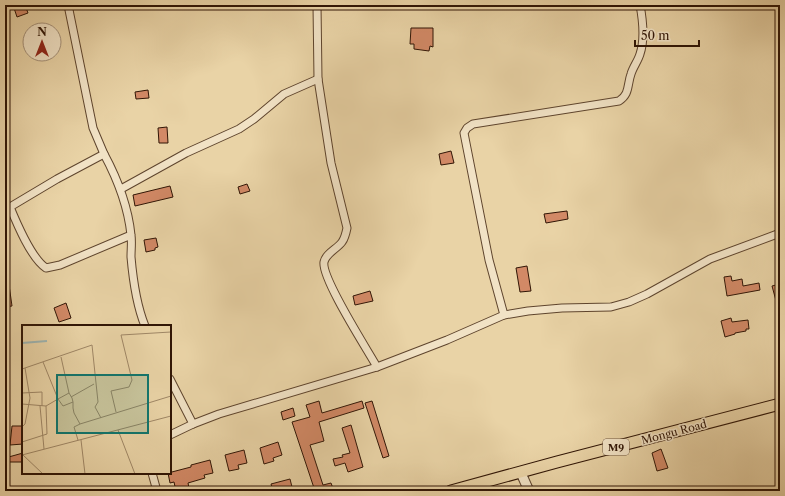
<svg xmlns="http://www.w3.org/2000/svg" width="785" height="496" viewBox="0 0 785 496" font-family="'Libre Caslon Text',serif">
<rect width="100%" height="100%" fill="#e9d3a6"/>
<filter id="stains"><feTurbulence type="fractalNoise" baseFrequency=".005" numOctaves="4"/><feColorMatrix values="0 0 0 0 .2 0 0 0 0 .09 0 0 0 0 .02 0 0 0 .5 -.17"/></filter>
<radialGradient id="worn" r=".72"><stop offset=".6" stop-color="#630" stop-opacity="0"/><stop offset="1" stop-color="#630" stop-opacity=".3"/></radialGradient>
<!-- building -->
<g fill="#d28966" stroke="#301505">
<path d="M13,5H25L28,13L17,17Z"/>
<path d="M411,28H433V47L430,46L429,51L414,49V44H410Z"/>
<path d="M148,90L149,98L136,99L135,92Z"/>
<path d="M167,127L168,143H159L158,128Z"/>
<path d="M451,151L454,163L441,165L439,154Z"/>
<path d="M247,184L250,191L240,194L238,187Z"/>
<path d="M170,186L173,197L135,206L133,195Z"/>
<path d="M567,211L568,219L546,223L544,214Z"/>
<path d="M156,238L158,247L155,248V250L146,252L144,240Z"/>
<path d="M527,266L531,291L520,292L516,268Z"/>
<path d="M731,276L732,281L742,279L743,286L759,283L760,290L727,296L724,277Z"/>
<path d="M780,284V308H778L772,286Z"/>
<path d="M5,285H9L12,306L5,307Z"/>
<path d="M370,291L373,301L355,305L353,296Z"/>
<path d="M66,303L71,318L59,322L54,308Z"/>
<path d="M731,318L732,322L748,320L749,329H746V331L735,333V334L725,337L721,321Z"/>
<path d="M319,401L322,413L362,401L364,408L319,422L324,441L310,445L323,485L331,483L334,491H310L309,489L314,488L292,422L310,417L306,405Z"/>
<path d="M372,401L389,456L383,458L365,403Z"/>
<path d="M293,408L295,416L283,420L281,412Z"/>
<path d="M351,425L363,467L348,472L345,463L335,466L333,459L343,457L342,455L350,453L342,428Z"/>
<path d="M12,426H23V444L10,445Z"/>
<path d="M278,442L282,455L273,458L274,461L264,464L260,448Z"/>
<path d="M661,449L668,468L657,471L652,453Z"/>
<path d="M244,450L247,463L238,465L239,469L229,471L225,455Z"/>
<path d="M23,453V462H5V458Z"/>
<path d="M210,460L213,473L204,475L205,478L188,483L189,488L176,491L174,482L170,483L168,473L191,467V465Z"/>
<path d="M290,479L293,491H273L271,484Z"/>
</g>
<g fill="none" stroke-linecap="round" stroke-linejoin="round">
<defs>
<g id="minor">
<path d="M68,5L93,128L104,154"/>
<path d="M317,5L318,79L331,163L347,228C346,233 345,238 342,242C337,249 326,253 324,262C321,278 367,349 377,367"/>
<path d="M121,189L186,153L239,129L254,119L284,94L318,79"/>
<path d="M131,235L60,265L46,268C31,258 17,224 10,207L57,179L104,154C118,180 128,206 131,235C132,242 131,249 131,257C133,280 136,304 145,326"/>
<path d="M504,315L489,260L464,133L467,128L473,124L619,101C630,94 627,85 631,74C633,67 638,61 640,54C645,39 643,21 640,5"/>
<path d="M170,379L193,424"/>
<path d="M170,435L193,424L219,414L377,367L447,340L504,315L528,311L562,308L611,307L629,302L647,294L710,259L780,233"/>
<path d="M152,473L157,491"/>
</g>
<path id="tertiary" d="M521,473L529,491"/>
<path id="primary" d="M451,491L557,462L780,404"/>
</defs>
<!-- minor casing -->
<use href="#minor" stroke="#5e442d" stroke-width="9"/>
<!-- tertiary casing -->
<use href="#tertiary" stroke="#5e442d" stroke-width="11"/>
<!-- primary casing -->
<use href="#primary" stroke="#301505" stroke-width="13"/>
<!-- minor -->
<use href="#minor" stroke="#f1e2c5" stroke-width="7"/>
<!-- tertiary -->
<use href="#tertiary" stroke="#f1e2c5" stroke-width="9"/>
<!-- primary -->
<use href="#primary" stroke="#e9d3a6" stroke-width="11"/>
</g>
<g text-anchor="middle" stroke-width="3" stroke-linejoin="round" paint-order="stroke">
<!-- shield labels -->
<rect fill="#f1e2c5" stroke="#6a523f" stroke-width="1" x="603" y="439" width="26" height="16" rx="3"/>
<g font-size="10" font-weight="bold" fill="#301505">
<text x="616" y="451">M9</text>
</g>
<!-- street labels -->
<g font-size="11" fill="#301505" stroke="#f1e2c5">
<text transform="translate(674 432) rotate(-15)" y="4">Mongu Road</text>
</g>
</g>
<!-- overview -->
<g transform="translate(22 325)">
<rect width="149" height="149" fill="#e9d3a6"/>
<path fill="none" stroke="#9db5b3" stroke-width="2" d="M0,18L25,16"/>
<path fill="none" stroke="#9f8766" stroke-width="1" d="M39,32L47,68M0,44L70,20L76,77L73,82L79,93M0,68L20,67V81M49,72L72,59M51,77L41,81L36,74L47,68L50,73L51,77V83L52,88L58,99M0,79L24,81L36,74L21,37M18,81L22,124M94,87L89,66L107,62L110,55L99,10L149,7M0,102L3,99L8,73L3,43M96,105L113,149M56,115L52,102L58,99L149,71M59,115L63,149M0,117L25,109L24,81M0,130L149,91M1,130L21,149"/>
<path fill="#0f766e" fill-opacity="0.15" stroke="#0f766e" stroke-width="2" d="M35,50H126V108H35Z"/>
<rect width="149" height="149" fill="none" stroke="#301505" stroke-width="2"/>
</g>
<!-- margin -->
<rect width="785" height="496" fill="none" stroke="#e9d3a6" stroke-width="20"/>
<rect x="6" y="6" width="773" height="484" fill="none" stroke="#301505" stroke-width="2"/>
<rect x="10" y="10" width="765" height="476" fill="none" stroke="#301505"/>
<!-- north arrow -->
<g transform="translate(42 42)"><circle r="19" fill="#f1e2c5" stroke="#a49078"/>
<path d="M0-3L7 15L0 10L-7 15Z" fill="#8f2418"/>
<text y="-6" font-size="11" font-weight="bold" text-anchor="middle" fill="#301505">N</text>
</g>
<!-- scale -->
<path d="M635 40v6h64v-6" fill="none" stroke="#301505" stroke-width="2"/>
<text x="641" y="40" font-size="12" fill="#301505" stroke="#f1e2c5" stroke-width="3" paint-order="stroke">50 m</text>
<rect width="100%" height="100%" filter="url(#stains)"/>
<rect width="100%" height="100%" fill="url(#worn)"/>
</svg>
